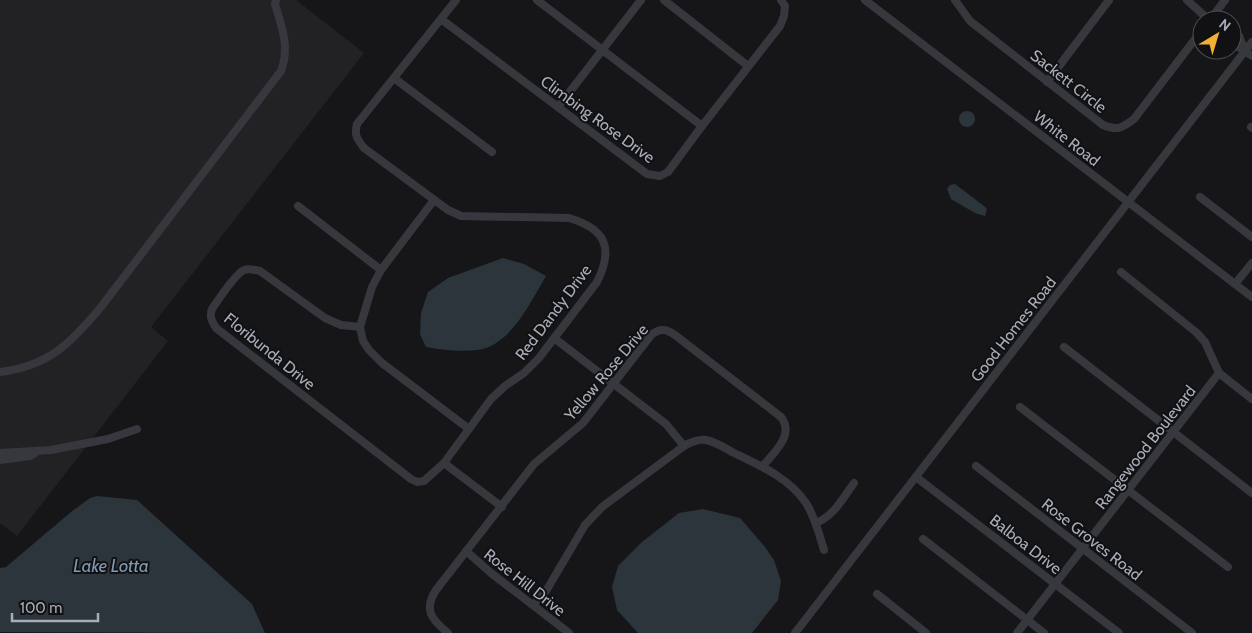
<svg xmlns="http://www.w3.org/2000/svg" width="1252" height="633" viewBox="0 0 1252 633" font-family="Cabin,sans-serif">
<rect width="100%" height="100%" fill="#161618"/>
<!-- built -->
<path fill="#222225" d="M0,0H296L364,53L151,327L168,341L17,536L0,523Z"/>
<!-- water -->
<g fill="#2c353c">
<circle cx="967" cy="119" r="8"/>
<path d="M955,184L984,206L987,209L985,216L975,213L951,199L947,189L950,185Z"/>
<path d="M503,258L524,264L546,276C531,301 510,347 477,350C460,352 443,350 426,347L420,334L421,313L428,292L448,278Z"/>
<path d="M97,496L137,500L252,604L265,633L0,632V568L6,567L71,512L90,498Z"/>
<path d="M703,509L740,518L765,547L774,560L781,581L778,600L752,633H638L617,610L612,587L618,566L642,542L679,513Z"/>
</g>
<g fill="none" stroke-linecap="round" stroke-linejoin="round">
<!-- minor -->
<g stroke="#37383d" stroke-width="8">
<path d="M537,0L702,126"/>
<path d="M664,0L748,66"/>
<path d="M865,0L1252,297"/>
<path d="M955,0L970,21L1103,125C1117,131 1122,128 1134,119L1202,30"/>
<path d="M1187,0L1209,20"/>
<path d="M441,19L647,174L660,176L668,172L702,126L780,26L784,16L785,6L781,0"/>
<path d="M1210,20L1225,0"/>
<path d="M1232,31L1239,36L1245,51"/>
<path d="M1232,43L1252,56"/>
<path d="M394,78L492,152"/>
<path d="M1047,82L1109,0"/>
<path d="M558,107L641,0"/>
<path d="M1251,127L1252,128"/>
<path d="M1200,197L1252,237"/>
<path d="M434,200L381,270L372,287L360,327L363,341L369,350L382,363L469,429"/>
<path d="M298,206L381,270"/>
<path d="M1121,272L1197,333L1205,342L1219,373L1252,399"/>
<path d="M1235,284L1252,263"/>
<path d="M360,327L341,325L325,318L260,271C255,270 249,268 244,270C234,275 219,299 212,309C209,317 212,321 216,328L411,479L417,482L424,481L444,463L491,399L505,386L524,373L539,358L597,282C614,248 606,229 569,218L461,216L448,210L364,148C357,139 354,135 357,124L456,0"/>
<path d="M554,338L666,424L684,446"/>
<path d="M1064,347L1252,493"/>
<path d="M0,372C49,366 71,343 101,307L281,71C290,47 282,28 275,4L276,0"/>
<path d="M1020,407L1228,567"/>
<path d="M0,453L51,450L108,439L137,429"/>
<path d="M0,460L30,456L35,453"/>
<path d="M444,463L502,507"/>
<path d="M976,466L1192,633"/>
<path d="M916,477L1119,633"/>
<path d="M816,523C834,516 843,498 854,483"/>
<path d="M923,539L1044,633"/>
<path d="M466,551L491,573L569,633"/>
<path d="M877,594L926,633"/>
<path d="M533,605L546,591L585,525L602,507L684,446C691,442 698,439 706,440C716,442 725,448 734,453C761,466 789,478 806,503C815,517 819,534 824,550"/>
<path d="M448,633C432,620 423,610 436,590L534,464L583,423L652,334C661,328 666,329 675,335L781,417C795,435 774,452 763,466"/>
<path d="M795,633L1252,42"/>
<path d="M1017,633L1219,373"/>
</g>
</g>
<g text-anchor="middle" stroke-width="4" stroke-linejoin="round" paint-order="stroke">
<!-- street labels -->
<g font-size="16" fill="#a8adb8" stroke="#111113">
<text transform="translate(1069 81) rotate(38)" y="6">Sackett Circle</text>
<text transform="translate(598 119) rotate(36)" y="6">Climbing Rose Drive</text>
<text transform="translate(1067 138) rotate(38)" y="6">White Road</text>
<text transform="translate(553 312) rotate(-53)" y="6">Red Dandy Drive</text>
<text transform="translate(1013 329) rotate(-52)" y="6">Good Homes Road</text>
<text transform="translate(270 351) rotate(39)" y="6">Floribunda Drive</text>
<text transform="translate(606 372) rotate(-50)" y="6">Yellow Rose Drive</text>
<text transform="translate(1145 447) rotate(-52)" y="6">Rangewood Boulevard</text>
<text transform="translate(1092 539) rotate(38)" y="6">Rose Groves Road</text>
<text transform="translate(1026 544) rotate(38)" y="6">Balboa Drive</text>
<text transform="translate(525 582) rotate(38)" y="6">Rose Hill Drive</text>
</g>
<!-- water labels -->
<g font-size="18" font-style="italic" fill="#7f9bb3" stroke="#111113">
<text x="111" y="572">Lake Lotta</text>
</g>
</g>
<!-- north arrow -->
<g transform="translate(1217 35) rotate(38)"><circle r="24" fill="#111113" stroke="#4d4f55"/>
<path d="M0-4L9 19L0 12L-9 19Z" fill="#f2b134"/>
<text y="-8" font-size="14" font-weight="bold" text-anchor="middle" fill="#a8adb8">N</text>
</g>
<!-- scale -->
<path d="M12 613v8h86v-8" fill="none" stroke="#a8adb8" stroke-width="2.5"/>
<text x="20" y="613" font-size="15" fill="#a8adb8" stroke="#111113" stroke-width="4" paint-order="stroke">100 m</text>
</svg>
